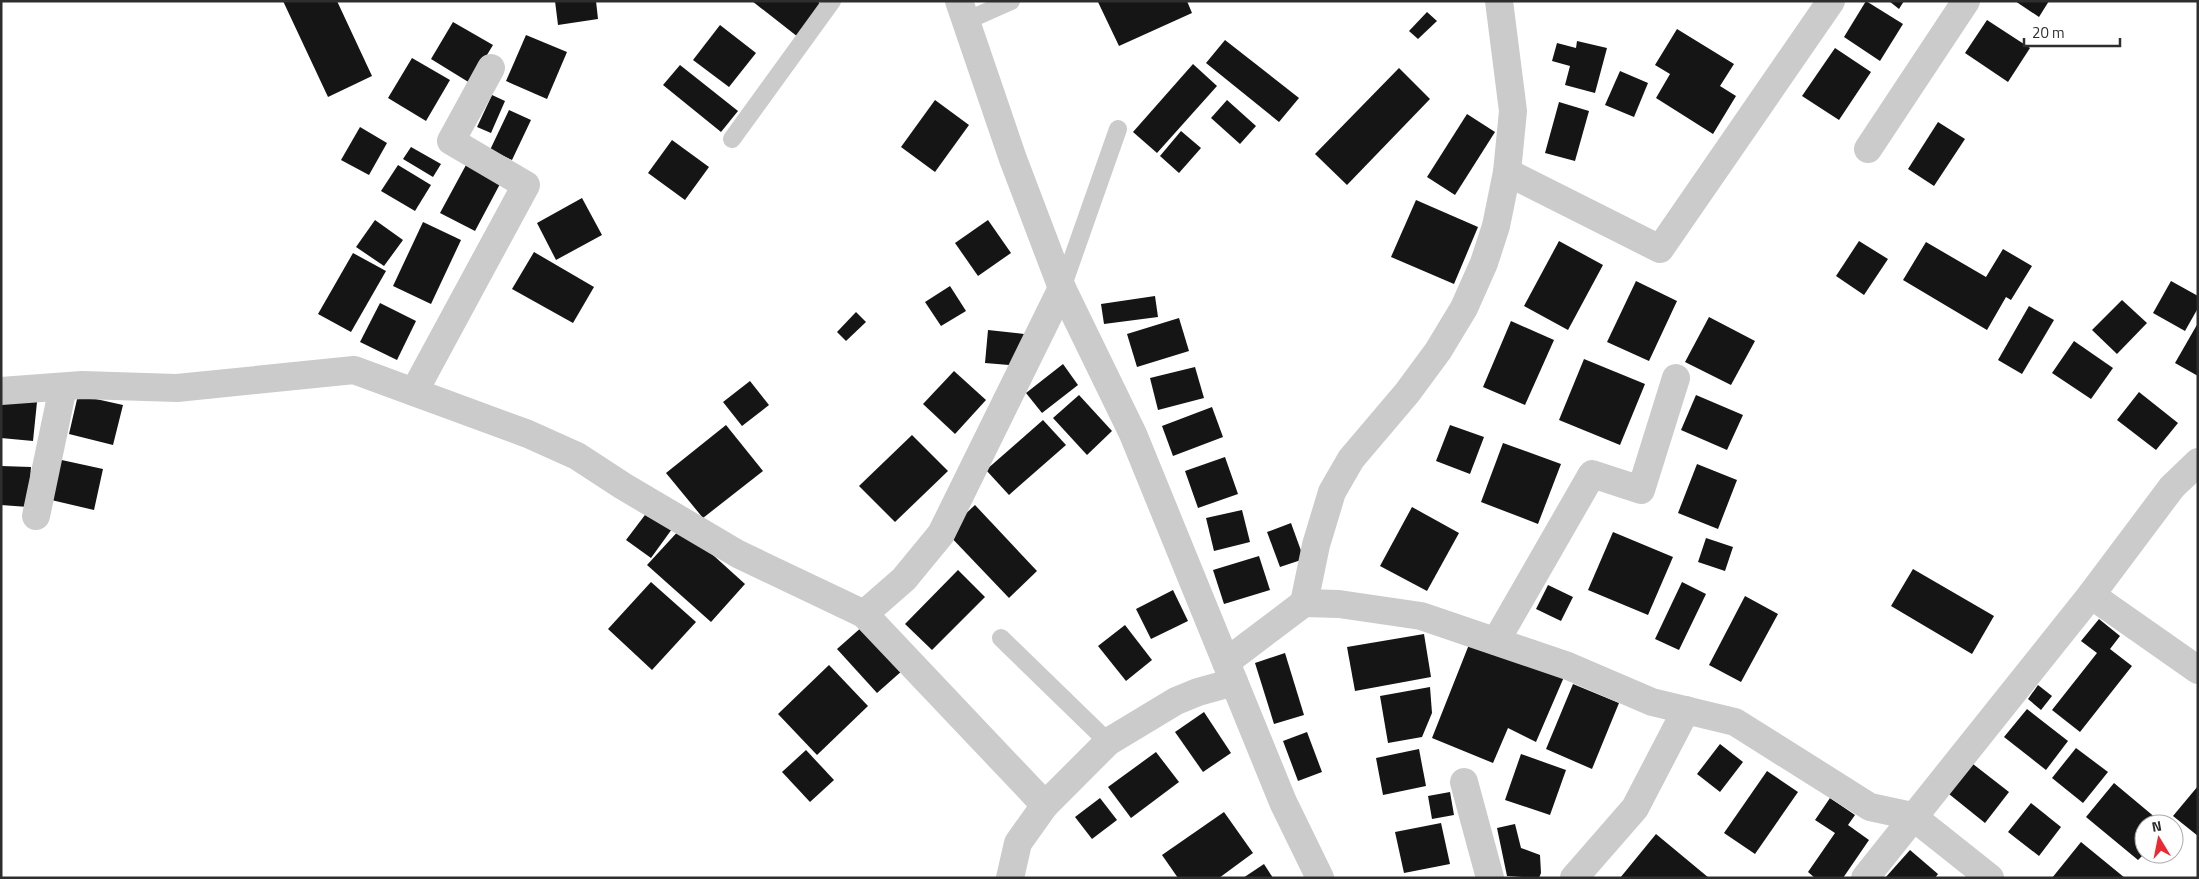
<svg xmlns="http://www.w3.org/2000/svg" width="2199" height="879" viewBox="0 0 2199 879" font-family="'Titillium Web',sans-serif">
<rect width="100%" height="100%" fill="#fff"/>
<!-- building -->
<g fill="#151515">
<path d="M283,1H337L372,76L328,97Z"/>
<path d="M555,1H596L598,19L558,25Z"/>
<path d="M752,1H817L822,5L798,37Z"/>
<path d="M1187,1L1192,13L1119,46L1098,2Z"/>
<path d="M1866,1L1903,24L1880,61L1844,37Z"/>
<path d="M1889,1H1904L1899,9Z"/>
<path d="M2015,1H2049L2039,17Z"/>
<path d="M1427,12L1437,21L1418,39L1409,31Z"/>
<path d="M1987,20L2030,48L2008,82L1965,53Z"/>
<path d="M453,22L493,45L470,83L431,59Z"/>
<path d="M720,25L756,53L729,87L693,60Z"/>
<path d="M1677,29L1734,64L1720,86L1736,96L1713,134L1656,98L1670,74L1655,65Z"/>
<path d="M526,35L567,52L547,99L506,81Z"/>
<path d="M1225,40L1299,98L1279,122L1206,63Z"/>
<path d="M1577,41L1607,48L1595,93L1565,85L1570,66L1552,61L1557,43L1576,48Z"/>
<path d="M1835,48L1871,72L1839,120L1802,96Z"/>
<path d="M412,58L450,80L426,121L388,98Z"/>
<path d="M1193,64L1217,86L1157,153L1133,132Z"/>
<path d="M680,65L738,111L721,132L663,85Z"/>
<path d="M1399,68L1430,99L1347,185L1315,154Z"/>
<path d="M1620,71L1648,83L1634,117L1605,105Z"/>
<path d="M492,95L505,101L491,133L477,127Z"/>
<path d="M935,100L969,125L935,172L901,147Z"/>
<path d="M1227,100L1256,126L1240,144L1211,118Z"/>
<path d="M1559,102L1589,111L1575,161L1545,153Z"/>
<path d="M509,110L531,120L512,160L490,150Z"/>
<path d="M1467,114L1495,132L1455,195L1427,177Z"/>
<path d="M1938,122L1965,139L1934,186L1908,169Z"/>
<path d="M360,127L387,143L369,175L341,160Z"/>
<path d="M1181,131L1201,148L1179,173L1160,156Z"/>
<path d="M672,140L709,167L685,200L648,173Z"/>
<path d="M411,147L441,164L433,177L403,159Z"/>
<path d="M398,165L431,185L415,211L381,191Z"/>
<path d="M466,165L500,184L475,231L440,213Z"/>
<path d="M582,198L602,235L556,260L537,223Z"/>
<path d="M1416,200L1478,227L1454,284L1391,257Z"/>
<path d="M375,220L403,240L384,266L356,247Z"/>
<path d="M988,220L1011,253L978,276L955,243Z"/>
<path d="M423,222L461,240L431,304L393,286Z"/>
<path d="M1559,241L1603,265L1568,330L1524,306Z"/>
<path d="M1859,241L1888,259L1864,295L1836,276Z"/>
<path d="M1926,242L1986,277L2003,249L2032,266L2011,300L2006,297L1987,330L1903,280Z"/>
<path d="M534,252L594,287L573,323L512,289Z"/>
<path d="M353,253L386,271L351,332L318,314Z"/>
<path d="M1636,281L1677,301L1649,361L1607,342Z"/>
<path d="M2171,281L2198,296V308L2185,331L2153,313Z"/>
<path d="M950,286L966,311L941,326L925,302Z"/>
<path d="M1155,296L1158,317L1104,324L1101,304Z"/>
<path d="M2122,300L2147,323L2117,354L2092,330Z"/>
<path d="M380,303L416,321L397,360L360,342Z"/>
<path d="M2029,306L2054,320L2022,374L1998,360Z"/>
<path d="M856,312L866,322L846,341L837,332Z"/>
<path d="M1709,317L1755,341L1731,385L1685,362Z"/>
<path d="M1179,318L1189,351L1137,367L1127,334Z"/>
<path d="M1511,321L1554,340L1525,405L1483,387Z"/>
<path d="M2198,323V376L2175,363Z"/>
<path d="M988,330L1024,334L1021,366L985,363Z"/>
<path d="M2074,341L2113,368L2091,399L2052,373Z"/>
<path d="M1584,359L1645,384L1620,445L1559,420Z"/>
<path d="M1063,364L1078,385L1042,413L1026,393Z"/>
<path d="M1195,367L1204,398L1158,410L1150,378Z"/>
<path d="M954,371L986,400L955,434L923,404Z"/>
<path d="M750,381L769,405L742,426L723,402Z"/>
<path d="M2139,392L2178,423L2156,450L2117,420Z"/>
<path d="M78,395L123,405L113,445L69,434Z"/>
<path d="M1079,395L1112,431L1087,455L1053,418Z"/>
<path d="M1696,395L1743,415L1727,450L1681,430Z"/>
<path d="M1,398L37,402L33,441L1,438Z"/>
<path d="M1212,407L1223,437L1173,456L1162,426Z"/>
<path d="M1043,420L1066,445L1009,495L986,470Z"/>
<path d="M726,425L763,471L703,518L666,473Z"/>
<path d="M1450,425L1484,437L1470,474L1436,461Z"/>
<path d="M912,435L948,471L895,522L859,486Z"/>
<path d="M1503,443L1561,464L1538,524L1481,502Z"/>
<path d="M1225,457L1238,494L1198,508L1185,471Z"/>
<path d="M57,459L103,469L94,510L47,499Z"/>
<path d="M1697,464L1737,480L1718,529L1678,513Z"/>
<path d="M1,466L31,467L28,507L1,505Z"/>
<path d="M975,505L1037,571L1009,598L946,532Z"/>
<path d="M1412,507L1459,533L1427,591L1380,566Z"/>
<path d="M1242,510L1250,542L1214,551L1206,518Z"/>
<path d="M648,511L672,529L651,558L626,540Z"/>
<path d="M1291,523L1304,559L1280,567L1267,532Z"/>
<path d="M682,527L745,584L711,622L647,565Z"/>
<path d="M1613,532L1673,557L1648,615L1588,590Z"/>
<path d="M1706,538L1733,547L1725,571L1698,562Z"/>
<path d="M1259,556L1270,590L1224,604L1213,570Z"/>
<path d="M1913,569L1994,616L1972,654L1891,606Z"/>
<path d="M958,570L985,597L932,650L905,624Z"/>
<path d="M651,582L696,622L652,670L608,629Z"/>
<path d="M1682,582L1706,594L1679,650L1655,639Z"/>
<path d="M1548,585L1573,597L1561,621L1536,609Z"/>
<path d="M1173,590L1188,621L1151,639L1136,609Z"/>
<path d="M1745,596L1778,614L1741,682L1709,665Z"/>
<path d="M2099,619L2120,636L2110,649L2132,666L2080,732L2052,710L2097,653L2081,641Z"/>
<path d="M1125,625L1152,660L1126,681L1098,646Z"/>
<path d="M863,626L903,670L877,693L837,649Z"/>
<path d="M1424,634L1431,677L1355,691L1347,647Z"/>
<path d="M1470,642L1564,677L1536,742L1508,728L1493,763L1432,738Z"/>
<path d="M1285,653L1304,715L1274,724L1255,663Z"/>
<path d="M829,665L868,706L817,755L778,714Z"/>
<path d="M1573,684L1619,703L1592,769L1546,749Z"/>
<path d="M2038,685L2052,696L2041,710L2028,699Z"/>
<path d="M1430,687L1432,713L1422,737L1388,743L1380,696Z"/>
<path d="M2027,709L2068,741L2046,770L2004,737Z"/>
<path d="M1204,712L1231,753L1203,772L1175,732Z"/>
<path d="M1307,732L1322,772L1298,781L1283,741Z"/>
<path d="M1720,744L1743,762L1720,792L1697,774Z"/>
<path d="M2076,748L2108,772L2083,803L2052,778Z"/>
<path d="M1419,749L1426,786L1383,795L1376,758Z"/>
<path d="M806,750L834,780L810,802L782,772Z"/>
<path d="M1156,752L1179,782L1131,818L1108,787Z"/>
<path d="M1521,754L1566,770L1550,815L1505,800Z"/>
<path d="M1973,764L2009,792L1985,823L1949,794Z"/>
<path d="M1767,771L1798,792L1755,854L1724,833Z"/>
<path d="M2114,783L2163,824H2144V854L2138,860L2086,817Z"/>
<path d="M2198,786V836L2173,816Z"/>
<path d="M1450,792L1454,815L1432,819L1428,796Z"/>
<path d="M1100,798L1117,820L1092,839L1075,817Z"/>
<path d="M1830,798L1855,815L1848,825L1869,840L1843,878H1815L1808,872L1835,833L1815,820Z"/>
<path d="M2031,803L2061,827L2039,856L2008,832Z"/>
<path d="M1224,812L1253,853L1219,878H1178L1162,855Z"/>
<path d="M1441,823L1450,864L1404,873L1395,832Z"/>
<path d="M1515,824L1521,848L1540,855L1541,873L1539,878L1507,876L1497,828Z"/>
<path d="M1656,834L1709,878H1620Z"/>
<path d="M2081,842L2125,878H2052Z"/>
<path d="M1910,850L1938,874L1935,878H1885Z"/>
<path d="M1264,864L1273,878H1243Z"/>
</g>
<g fill="none" stroke-linecap="round" stroke-linejoin="round">
<!-- service -->
<g stroke="#cbcbcb" stroke-width="18">
<path d="M966,21L1011,1"/>
<path d="M732,139L832,1"/>
<path d="M1062,288L1118,129"/>
<path d="M1001,638L1108,742"/>
</g>
<!-- minor -->
<g stroke="#cbcbcb" stroke-width="28">
<path d="M959,1L1013,159L1062,288L1133,434L1283,802L1320,878"/>
<path d="M1868,149L1966,1"/>
<path d="M1507,172L1660,249L1831,1"/>
<path d="M1,391L82,385L177,388L354,370L528,434L577,456L623,486L738,554L864,614L904,579L941,534L1062,288"/>
<path d="M414,392L526,185L451,141L491,68"/>
<path d="M36,516L63,387"/>
<path d="M2091,595L2198,670"/>
<path d="M1304,603L1316,545L1332,492L1351,459L1407,393L1438,351L1464,308L1484,263L1496,226L1507,172L1513,111L1499,1"/>
<path d="M864,614L1045,805"/>
<path d="M1496,641L1592,474L1641,490L1676,378"/>
<path d="M1226,662L1304,603L1339,604L1421,616L1568,666L1652,702L1735,722L1870,807L1912,816L1990,878"/>
<path d="M1464,782L1490,878"/>
<path d="M1010,878L1018,843L1045,805L1108,742L1176,701L1198,692L1234,682"/>
<path d="M1574,878L1635,808L1686,710"/>
<path d="M1865,878L2091,595L2172,487L2198,462"/>
</g>
</g>
<!-- border -->
<rect width="2199" height="879" fill="none" stroke="#2e2e2e" stroke-width="5"/>
<!-- north arrow -->
<g transform="translate(2159 839) rotate(350)"><circle r="24" fill="#ffffff" stroke="#ababab"/>
<path d="M0-4L9 19L0 12L-9 19Z" fill="#ea2a32"/>
<text y="-8" font-size="14" font-weight="bold" text-anchor="middle" fill="#2e2e2e">N</text>
</g>
<!-- scale -->
<path d="M2024 38v8h96v-8" fill="none" stroke="#2e2e2e" stroke-width="2.5"/>
<text x="2032" y="38" font-size="15" fill="#2e2e2e" stroke="#ffffff" stroke-width="4" paint-order="stroke">20 m</text>
</svg>
